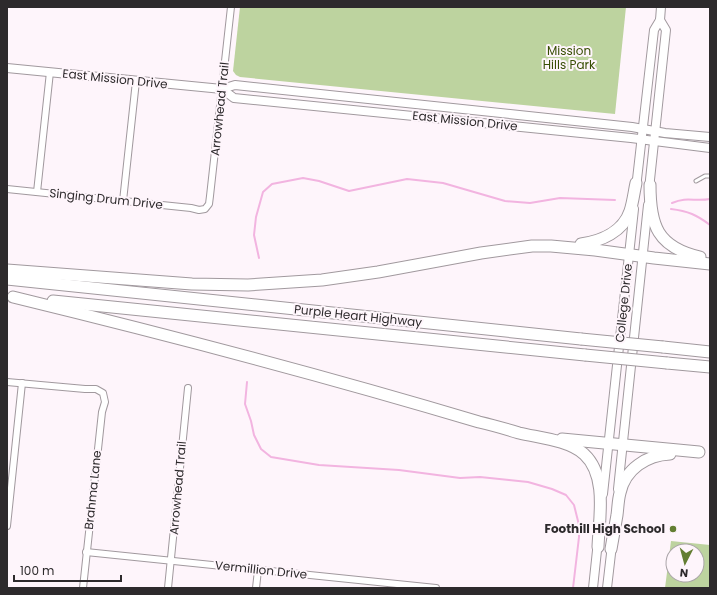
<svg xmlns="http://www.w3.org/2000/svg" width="717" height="595" viewBox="0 0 717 595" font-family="Poppins,sans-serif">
<rect width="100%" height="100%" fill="#fef5fb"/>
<!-- green -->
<g fill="#bdd39f" fill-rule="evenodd">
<path d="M240,7H626L615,114L240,77L236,75L233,71Z"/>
<path d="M671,541L710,545V588H665ZM673,551H697V575H673Z"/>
</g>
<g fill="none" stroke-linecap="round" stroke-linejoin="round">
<!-- stream -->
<g stroke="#f2b4e0" stroke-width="2">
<path d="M672,203C688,196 694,202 710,199"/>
<path d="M671,209C688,211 697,215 710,225"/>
<path d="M259,258L254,235L256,217L263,192L272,184L303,178L319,181L349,191L407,179L443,183L505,201L530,203L560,198L615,200"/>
<path d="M247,382L245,404L251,421L254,435L261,449L271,457L319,465L399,470L460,478L480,477L509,480L528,482L552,489L566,495L574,505L579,525V537L573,588"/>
</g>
<defs>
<path id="lane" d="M696,181L705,176H710"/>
<g id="street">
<path d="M7,189L191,208L199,210L205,209L209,204L210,196L231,7"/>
<path d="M37,192L50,72"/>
<path d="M123,201L136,81"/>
<path d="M7,382L85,389H96L103,393L105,402L102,412L83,588"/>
<path d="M7,526L22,383"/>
<path d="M86,552L436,588"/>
<path d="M168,588L188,388"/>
<path d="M256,588L258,570"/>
</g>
<g id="secondary">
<path d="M7,68L222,89L235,85L632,127L665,133L710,137"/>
<path d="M222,89L234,98L631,138L710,148"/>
<path d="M636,188L654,30L660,20L661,7"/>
<path d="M649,189L666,30L660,20"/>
<path d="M618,489L648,205"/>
<path d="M603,494L634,209"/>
<path d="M593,588L598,541"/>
<path d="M607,588L612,545"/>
</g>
<g id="highway">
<path d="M650,185C650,225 657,247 700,257"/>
<path d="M581,244C601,241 623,232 630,211C633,202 634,192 636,183"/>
<path d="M7,270L192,284L248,285L322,280L378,272L481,253L532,246H551L595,250L654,258L710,264"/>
<path d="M7,279L581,339"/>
<path d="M13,297C169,335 325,376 479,422C492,425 506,429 519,433C540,438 568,440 584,454C608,476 599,519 598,547"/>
<path d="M53,301L585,355"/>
<path d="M663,347L710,352"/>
<path d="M667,363L710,367"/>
<path d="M562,439L699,452"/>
<path d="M611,549C613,538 615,526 617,515C618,508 618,500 620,493C625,469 647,455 670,454"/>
</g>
</defs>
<!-- lane casing -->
<use href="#lane" stroke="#a1999e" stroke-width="5"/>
<!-- street casing -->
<use href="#street" stroke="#a1999e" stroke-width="8"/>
<!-- secondary casing -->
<use href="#secondary" stroke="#a1999e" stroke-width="10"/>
<!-- highway casing -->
<use href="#highway" stroke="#a1999e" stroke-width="13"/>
<!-- lane -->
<use href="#lane" stroke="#fff" stroke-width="3"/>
<!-- street -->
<use href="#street" stroke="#fff" stroke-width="6"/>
<!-- secondary -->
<use href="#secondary" stroke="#fff" stroke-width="8"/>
<!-- highway -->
<use href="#highway" stroke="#fff" stroke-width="11"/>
<defs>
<g id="highway-bridge">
<path d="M581,339L663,347"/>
<path d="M585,355L667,363"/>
</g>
</defs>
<!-- highway-bridge casing -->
<use href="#highway-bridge" stroke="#a1999e" stroke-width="13" stroke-linecap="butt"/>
<!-- highway-bridge -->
<use href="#highway-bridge" stroke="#fff" stroke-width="11"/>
</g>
<!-- markers -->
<circle fill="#637e32" stroke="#fef5fb" stroke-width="1.5" cx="673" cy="529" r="4"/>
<g text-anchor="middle" stroke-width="4" stroke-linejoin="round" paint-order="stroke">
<!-- park labels -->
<g font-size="12" fill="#384e04" stroke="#fef5fb">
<text x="569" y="55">Mission<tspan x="569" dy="14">Hills Park</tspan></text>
</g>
<!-- street labels -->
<g font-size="12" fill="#2d2a2c" stroke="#fef5fb">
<text transform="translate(115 79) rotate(6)" y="4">East Mission Drive</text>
<text transform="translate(220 109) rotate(-84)" y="4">Arrowhead Trail</text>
<text transform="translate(465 121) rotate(6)" y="4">East Mission Drive</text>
<text transform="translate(106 199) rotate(6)" y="4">Singing Drum Drive</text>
<text transform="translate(624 303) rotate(-84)" y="4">College Drive</text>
<text transform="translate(358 316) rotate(6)" y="4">Purple Heart Highway</text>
<text transform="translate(178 488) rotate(-85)" y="4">Arrowhead Trail</text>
<text transform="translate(93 490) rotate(-84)" y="4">Brahma Lane</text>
<text transform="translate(261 570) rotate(6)" y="4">Vermillion Drive</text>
</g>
<!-- poi labels -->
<g font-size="12" font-weight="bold" fill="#2d2a2c" stroke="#fef5fb" text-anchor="end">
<text x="665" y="533">Foothill High School</text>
</g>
</g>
<!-- border -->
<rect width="717" height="595" fill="none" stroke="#2d2a2c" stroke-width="16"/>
<!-- north arrow -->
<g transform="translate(685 563) rotate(186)"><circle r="19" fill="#fef5fb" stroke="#aaa4a8"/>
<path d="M0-3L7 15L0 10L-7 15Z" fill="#637e32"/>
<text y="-6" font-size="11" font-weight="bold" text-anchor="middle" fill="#2d2a2c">N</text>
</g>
<!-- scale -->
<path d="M14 575v6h107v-6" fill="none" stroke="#2d2a2c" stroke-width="2"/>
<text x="20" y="575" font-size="12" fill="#2d2a2c" stroke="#fef5fb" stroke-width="3" paint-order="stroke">100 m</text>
</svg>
